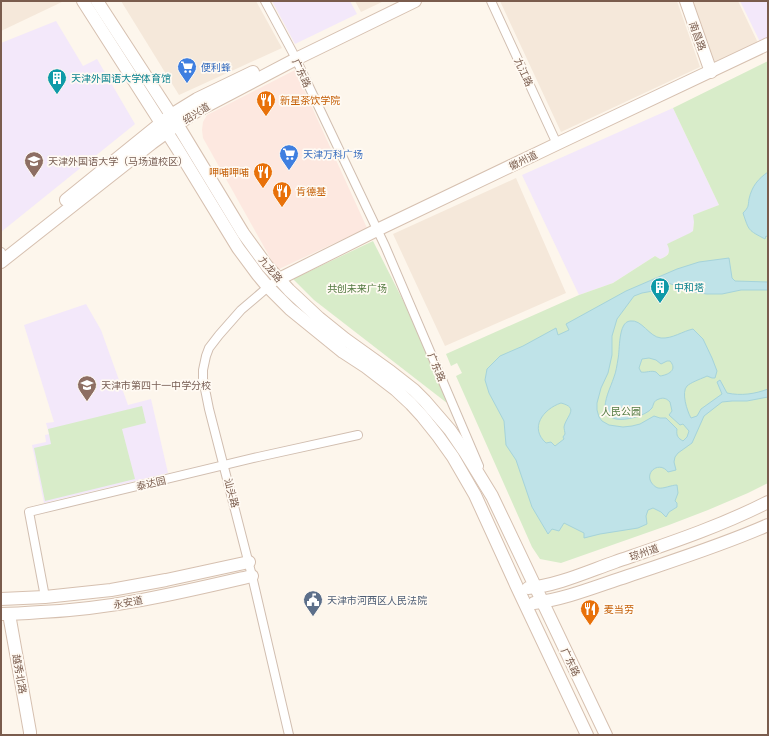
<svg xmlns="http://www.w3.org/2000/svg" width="769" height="736" viewBox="0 0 769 736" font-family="Mulish,'Noto Sans SC',sans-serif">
<rect width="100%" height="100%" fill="#fdf6ec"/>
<!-- residential -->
<g fill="#f5e8da">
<path d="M1,1H64L1,31Z"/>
<path d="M121,1H256L282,48L179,95Z"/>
<path d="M355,1H384L361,12Z"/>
<path d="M500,1H677L700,67L561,132Z"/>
<path d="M691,1H738L759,45L714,66Z"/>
<path d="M516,178L566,293L445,346L393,234Z"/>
</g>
<!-- commercial -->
<path fill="#fde8e0" d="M295,70L367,228L277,270L203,138L202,130L203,122L207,115Z"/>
<!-- education -->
<g fill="#f3e8fa">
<path d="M272,1H350L357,14L295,44Z"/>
<path d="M740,1H768V40L761,44Z"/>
<path d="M56,21L83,66L97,59L135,124L1,232V43Z"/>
<path d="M673,108L719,205L694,215V222L693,231L691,233L668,244L670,249L669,252L665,257L660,259L655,256L613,283L579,295L522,175Z"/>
<path d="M86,304L101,330L128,405L151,399L168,473L44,503L32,445L46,442L45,435L49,434L46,423L54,422L24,325Z"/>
</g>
<!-- green -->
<g fill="#d8ecc9">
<path d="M768,61V483L748,493L708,510L669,525L561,563L540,559L532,547L456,376L462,373L457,363L451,366L446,354L579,295L613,283L655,256L660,259C669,256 671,252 667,244L690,233L693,231L694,222L693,215L719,205L673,108Z"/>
<path d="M373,241L423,340L447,403L314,300L293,279Z"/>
<path d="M142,406L146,423L122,429L135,479L45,501L34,448L51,444L48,429Z"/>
</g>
<!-- water -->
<g fill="#bfe3e8" stroke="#a5d3da" fill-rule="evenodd">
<path d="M768,172V237L766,236L765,239C748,230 749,231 743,213C749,207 748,206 749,199C752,186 758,179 768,172Z"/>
<path d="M729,258L732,278L735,281L768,282V290H741L722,294H707L685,291L683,288L668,283L653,291L642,293L634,296L617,319L612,336V355L608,373L601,388L597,403V410L599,417L602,421L609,425L623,427L632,426L640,424L654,416L660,418H666L677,429C676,436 678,438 683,441L687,437L689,431L683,424L680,425L669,415L672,411L670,402C667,399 664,397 659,399C653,401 654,404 652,408C646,416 625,421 616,419C611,418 608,415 605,412C604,399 610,389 614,377C616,372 617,365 618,359C620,350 618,322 630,321C642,319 649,337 661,338C672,339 683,331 693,329L703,339L712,358L717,371L715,378H712L707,376L705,377C700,379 690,383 687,386C681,392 687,411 691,418L697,416L701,409L722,394L717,382L720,380L727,393C741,396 755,394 768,389V397L747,401H732L722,402L704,416L692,443L678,453L675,457L674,462L676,470L668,472C660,461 645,471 651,482C653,485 655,487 658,488C664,489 671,485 677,485L678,493L675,501L677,503V507L669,512L666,517L661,512L653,508L648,510L646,516L647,524L638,528L600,534L584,538V533L564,523L559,531L552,529L548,534L532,507L516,460L506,445L504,421L489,393L485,380L487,369L500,356L523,346L556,328L558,335L569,330L566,324L626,291L677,269L699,262ZM649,358L656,360L661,364L667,361H670C678,370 668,375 660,376L656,372C651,370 646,373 641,372L639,368L642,359ZM561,403C580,408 566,416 564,427C564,428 565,433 565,434L563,437L564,439L555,446L551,442L546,443C529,428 543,409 561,403Z"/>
</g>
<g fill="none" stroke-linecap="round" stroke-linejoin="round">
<defs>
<g id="street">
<path d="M265,1L293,53L385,246L479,466"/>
<path d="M491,1L557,144"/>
<path d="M1,252V253"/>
<path d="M279,279L268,287L241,310L219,335L209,348L206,356L203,370V379L209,409L252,576L289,735"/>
<path d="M45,597L29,512L258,457L358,435"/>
</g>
<g id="secondary">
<path d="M83,1L177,148L238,248L258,275L268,287L290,309L343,352L366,367L396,390L411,404L422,416L438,436L453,457L475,495L517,587L587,735"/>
<path d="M97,1L177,124L243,233L267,266L289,290L319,318L345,339L391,372L414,390L425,401L450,430L465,452L492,496L606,735"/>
<path d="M686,1L711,72"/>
<path d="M66,200L171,115L197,99L253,72"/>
<path d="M1,262L152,143L195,112L296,59L415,1"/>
<path d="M279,279L377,230L563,141L768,44"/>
<path d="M528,588C556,586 589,571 615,562C667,544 719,527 768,502"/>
<path d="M1,599L45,597L111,590L166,580L249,562"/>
<path d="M534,603C566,599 597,586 628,576C675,560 723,545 768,525"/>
<path d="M1,614C14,614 28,613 41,612C113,609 183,592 252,576"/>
<path d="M9,614L30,732V735"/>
</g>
</defs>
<!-- street casing -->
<use href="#street" stroke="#d1beb0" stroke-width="10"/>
<!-- secondary casing -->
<use href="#secondary" stroke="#d6c0b0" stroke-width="14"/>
<!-- street -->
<use href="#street" stroke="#fff" stroke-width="8"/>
<!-- secondary -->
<use href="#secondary" stroke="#fff" stroke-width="12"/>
</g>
<!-- icons -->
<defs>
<symbol id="supermarket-pin" viewBox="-11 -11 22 30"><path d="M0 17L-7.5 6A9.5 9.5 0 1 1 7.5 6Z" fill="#3f7fe0" stroke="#fffaf3"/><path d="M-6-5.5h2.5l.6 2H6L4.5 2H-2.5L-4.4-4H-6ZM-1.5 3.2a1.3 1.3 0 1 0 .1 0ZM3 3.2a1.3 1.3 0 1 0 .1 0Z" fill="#fff"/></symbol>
<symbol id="building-pin" viewBox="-11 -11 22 30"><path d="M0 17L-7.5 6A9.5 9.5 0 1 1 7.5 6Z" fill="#0f9aa8" stroke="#fffaf3"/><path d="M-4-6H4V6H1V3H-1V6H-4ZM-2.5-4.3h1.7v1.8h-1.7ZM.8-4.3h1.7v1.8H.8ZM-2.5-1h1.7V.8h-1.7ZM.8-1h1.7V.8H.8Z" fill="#fff"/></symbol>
<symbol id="restaurant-pin" viewBox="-11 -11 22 30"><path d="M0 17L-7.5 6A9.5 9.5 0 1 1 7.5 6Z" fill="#e8710a" stroke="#fffaf3"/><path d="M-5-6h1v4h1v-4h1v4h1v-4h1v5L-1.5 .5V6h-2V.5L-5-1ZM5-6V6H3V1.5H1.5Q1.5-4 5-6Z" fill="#fff"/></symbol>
<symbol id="university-pin" viewBox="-11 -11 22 30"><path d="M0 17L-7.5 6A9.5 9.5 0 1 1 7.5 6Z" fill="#8d6e63" stroke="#fffaf3"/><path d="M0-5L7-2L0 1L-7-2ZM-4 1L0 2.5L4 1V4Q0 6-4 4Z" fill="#fff"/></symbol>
<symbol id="school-pin" viewBox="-11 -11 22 30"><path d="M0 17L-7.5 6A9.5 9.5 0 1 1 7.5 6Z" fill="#8d6e63" stroke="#fffaf3"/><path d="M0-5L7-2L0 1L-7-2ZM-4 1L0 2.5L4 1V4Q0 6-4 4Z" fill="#fff"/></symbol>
<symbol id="civic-pin" viewBox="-11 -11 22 30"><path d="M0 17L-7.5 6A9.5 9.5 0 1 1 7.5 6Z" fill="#5c6f8a" stroke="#fffaf3"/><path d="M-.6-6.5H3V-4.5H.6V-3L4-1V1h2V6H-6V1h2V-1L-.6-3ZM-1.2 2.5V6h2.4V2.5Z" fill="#fff"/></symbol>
</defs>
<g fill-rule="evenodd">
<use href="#supermarket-pin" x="176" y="56" width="22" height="30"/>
<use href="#building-pin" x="46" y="67" width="22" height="30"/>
<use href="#restaurant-pin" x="255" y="89" width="22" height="30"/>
<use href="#supermarket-pin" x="278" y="143" width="22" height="30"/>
<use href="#university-pin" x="23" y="150" width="22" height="30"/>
<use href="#restaurant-pin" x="252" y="161" width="22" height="30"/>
<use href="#restaurant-pin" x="271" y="180" width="22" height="30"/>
<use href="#building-pin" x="649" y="276" width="22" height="30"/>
<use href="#school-pin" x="76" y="374" width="22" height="30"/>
<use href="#civic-pin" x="302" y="589" width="22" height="30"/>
<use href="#restaurant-pin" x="579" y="598" width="22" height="30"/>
</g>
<g text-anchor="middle" stroke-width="3.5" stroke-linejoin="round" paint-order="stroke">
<!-- street labels -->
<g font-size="10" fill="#7a5c4d" stroke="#fffaf3">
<text transform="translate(698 36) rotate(70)" y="4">南昌路</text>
<text transform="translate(524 72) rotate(65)" y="4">九江路</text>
<text transform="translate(302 73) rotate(65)" y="4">广东路</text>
<text transform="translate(196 113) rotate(-32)" y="4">绍兴道</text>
<text transform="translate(523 160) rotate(-26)" y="4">徽州道</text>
<text transform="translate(271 269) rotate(50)" y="4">九龙路</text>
<text transform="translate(437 367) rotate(67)" y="4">广东路</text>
<text transform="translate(151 483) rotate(-13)" y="4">泰达园</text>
<text transform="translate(232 493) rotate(75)" y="4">汕头路</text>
<text transform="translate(644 552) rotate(-19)" y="4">琼州道</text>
<text transform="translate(128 602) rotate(-10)" y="4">永安道</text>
<text transform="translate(571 662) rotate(64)" y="4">广东路</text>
<text transform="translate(20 674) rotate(80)" y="4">越秀北路</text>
</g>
<!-- shop labels -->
<g font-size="10" fill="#366cbe" stroke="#fffaf3" text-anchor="start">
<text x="201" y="71">便利蜂</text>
<text x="303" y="158">天津万科广场</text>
</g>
<!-- culture labels -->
<g font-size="10" fill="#0d838f" stroke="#fffaf3" text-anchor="start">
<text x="71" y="82">天津外国语大学体育馆</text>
<text x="674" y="291">中和塔</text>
</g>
<!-- food labels -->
<g font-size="10" fill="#c56008" stroke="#fffaf3" text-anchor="start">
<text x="280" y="104">新星茶饮学院</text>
<text x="249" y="176" text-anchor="end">呷哺呷哺</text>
<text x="296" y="195">肯德基</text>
<text x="604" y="613">麦当劳</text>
</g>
<!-- education labels -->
<g font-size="10" fill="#785e54" stroke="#fffaf3" text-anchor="start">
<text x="48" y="165">天津外国语大学（马场道校区）</text>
<text x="101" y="389">天津市第四十一中学分校</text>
</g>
<!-- park labels -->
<g font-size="10" fill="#537a41" stroke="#fffaf3">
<text x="357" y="292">共创未来广场</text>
<text x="621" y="415">人民公园</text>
</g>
<!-- service labels -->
<g font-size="10" fill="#4e5e75" stroke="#fffaf3" text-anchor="start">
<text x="327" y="604">天津市河西区人民法院</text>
</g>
</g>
<!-- border -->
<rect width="769" height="736" fill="none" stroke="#7a5c4d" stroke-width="4"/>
</svg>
